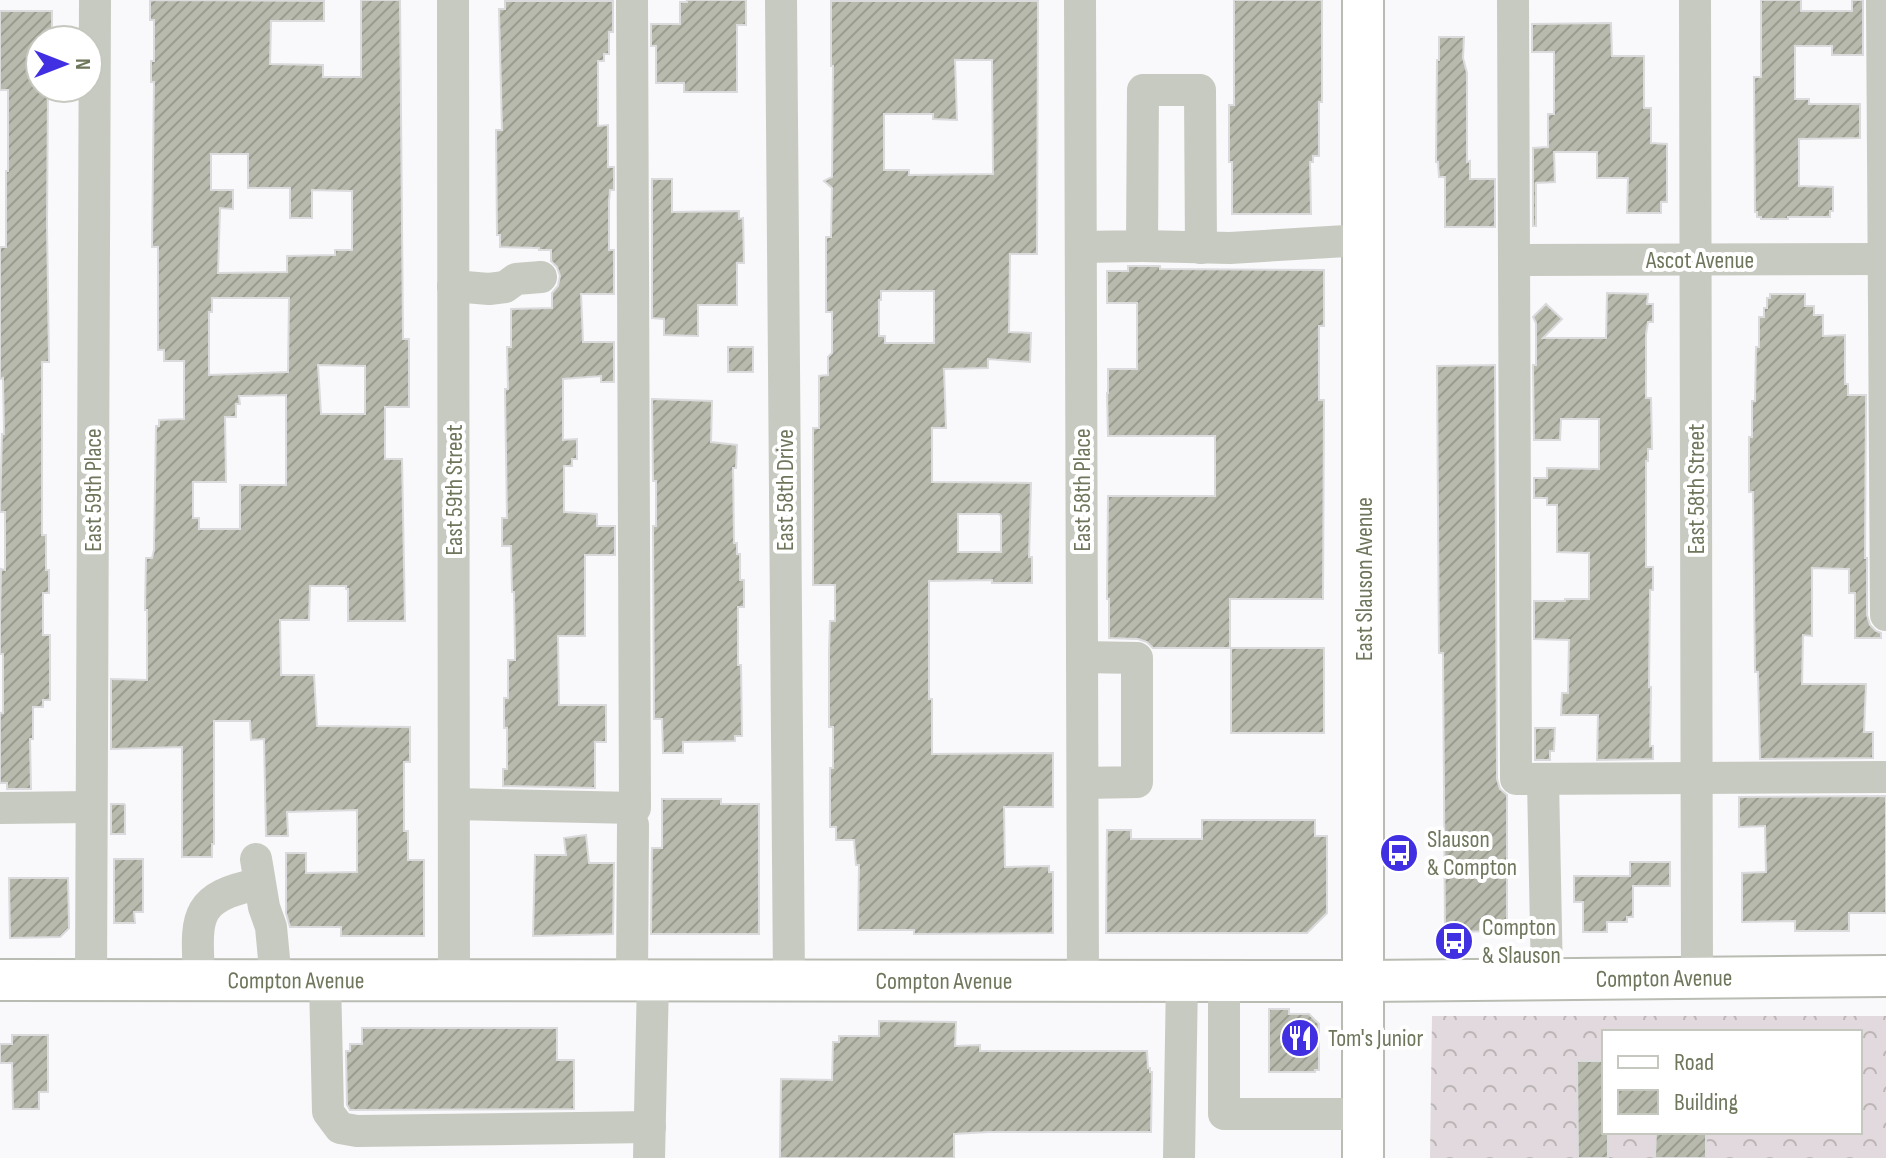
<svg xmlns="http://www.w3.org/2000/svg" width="1886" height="1158" viewBox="0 0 1886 1158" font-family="'Sofia Sans Condensed',sans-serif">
<defs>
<pattern id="forest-crowns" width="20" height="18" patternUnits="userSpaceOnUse" patternTransform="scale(2)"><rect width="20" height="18" fill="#e1d9dd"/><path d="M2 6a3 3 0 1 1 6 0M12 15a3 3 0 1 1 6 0" fill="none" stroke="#bbb5b6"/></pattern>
<pattern id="building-hatch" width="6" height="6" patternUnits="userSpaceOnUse" patternTransform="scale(2)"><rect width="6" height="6" fill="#b7baac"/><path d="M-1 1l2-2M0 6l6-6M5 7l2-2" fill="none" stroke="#999c8f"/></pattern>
</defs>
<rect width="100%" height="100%" fill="#f9f8fa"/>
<!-- forest -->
<path fill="url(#forest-crowns)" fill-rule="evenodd" d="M1432,1016H1886V1158H1430ZM1604,1032H1860V1132H1604Z"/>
<!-- building -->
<g fill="url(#building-hatch)" stroke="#dbdadc" stroke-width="2" fill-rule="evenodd">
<path d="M150,0L324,1V21H271L270,64L323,65V77H361V0H400L403,339H409V407H385V459H402L405,621H348V589H346V586H310L309,620H280L281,675H314L317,726L410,727V762H404V831H408V860H424V936H341V927H290L286,913V853H306V873L357,872V810L287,812L288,836H266L264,739L251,740L250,721H214V844H212V857H182V747L111,749V679L147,680V610H145L146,558H152L154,550L156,426H159V420L184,419V361H164V350H158V247H152L154,82H151V61H154V20H150ZM211,154H248V188H290V218H312V190L352,191V250H335V255L287,256V272L218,273L220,208L233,209V190H211ZM212,298H289L288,372L209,375V312H212ZM318,365L365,366V414H321ZM286,395V485H240V529H199V518H193V482H226L225,417H236V404H240L239,396Z"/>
<path d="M687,0H746V25H737V92H684V83H656V46H651V24H680V2H687Z"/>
<path d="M1234,0H1322V102H1319V156H1313V162H1310L1311,214H1232V162H1229V105H1234Z"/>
<path d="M1761,0H1801V11H1852V0H1863V55H1832V46H1795V99H1809V104H1860V138L1799,139V186L1833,187V211H1830V217H1788V219H1761V217H1757V212H1755L1754,77H1761Z"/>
<path d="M505,1H613V32H609V54H604V61H598V126L608,125V167H614V190H610L609,201V250H614V294H581L583,342H614V382H601V376L563,379V440L577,439V459H572V466H564V512L597,514V526H615V555H585V636H558L559,705H606V742H595V788L503,786V769H507V728H504V698H508V660H515V652L514,592H512L511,546H502V518H507L505,389H508L507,347H511V309L552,308V293L558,286L560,276L557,267L551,261V250H539V248L500,247V235H497L496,130H502L499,9H505Z"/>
<path d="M831,1H1038L1037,254H1010L1009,332L1031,333L1030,362L988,359V368L944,369L946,428H932V482L1031,483L1029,557H1032V583H992V580L929,581V699H932V754L1053,753V807H1004L1005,867L1049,866V872H1053V933L914,934V930H858L859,865H856L854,840H836V827H830V768H833V727H829V652L830,621H835V585H813V428H819V376L828,375V357L832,353V312H826V237H831L832,188L824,181L832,177L833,66H831ZM955,60H992L993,174L909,175V170H884V114H933V119L957,120ZM881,291H934V343H885V336H879V300H881ZM958,514H999L1001,516V552H958Z"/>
<path d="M0,11H52V40H40V88H48L47,225L49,362H42V535H46V570H49V593H43V635H50V700H43V707H33V739H30L31,789H7V783H0V713H3V654H0V623L1,569L5,570V512H0L2,434H4L3,378L0,379V247H6V171H8V90H0Z"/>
<path d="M1611,23L1612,56H1644V108H1651V143L1667,144V202H1661V213H1627L1628,178H1597V152H1554L1555,182L1536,183V226H1533V148L1548,147V114H1554V52H1532V24Z"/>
<path d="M1439,37H1464L1463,58L1467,73V162L1470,161V179H1495V227H1445V177H1439L1438,162H1436L1437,60H1439Z"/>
<path d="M652,179H672V212L739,211V219L743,218L744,263H737V305H698V336L664,335V319L652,318Z"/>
<path d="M1128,266H1160V269L1324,270V326H1319V400H1324L1323,599H1230V648H1153L1147,642L1138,639L1109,638V599H1107L1108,496H1215V436H1108L1107,393H1108V369H1137V303H1107V271H1128Z"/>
<path d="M1607,293L1648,294L1647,304H1653V322H1648L1646,334V398H1651L1652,449H1648V461H1646V567H1653V590H1650L1649,687H1651L1650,746H1653V759L1597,760L1598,715H1561L1562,693H1568L1569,640L1534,639V601H1565V599H1589V553L1557,552V505H1547V498H1534V478H1547V468L1599,469V419H1561L1560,440H1534L1533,365H1536V323L1533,317L1546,304L1562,319L1543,338H1606Z"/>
<path d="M1770,294H1805V306H1814V315H1823V336L1845,335V384H1848V395H1866L1865,558H1867V615L1870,625L1876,631L1881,633V638H1855V593H1849V569L1812,568V636L1803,635L1802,684H1866L1864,732H1873V758L1760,759L1758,672H1755L1753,492H1749V437H1752V401H1755L1756,347H1759V317H1764V308H1767V298H1770Z"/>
<rect x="728" y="347" width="25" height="25"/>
<path d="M1495,365L1497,779L1500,789L1507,795V931L1445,932L1443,653H1439L1437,366Z"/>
<path d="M652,399L712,401L711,442L737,445L736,468H733L734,543H737V554H740V580H744V607H738V665H741L742,736H735V741L683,742V753H663L662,719H654L653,526H656V481H653Z"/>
<rect x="1231" y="648" width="93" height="85"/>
<path d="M1535,728H1555L1554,751H1550V760H1535Z"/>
<path d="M1886,796V913H1849V931H1795V921L1742,922V873L1766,872L1765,826L1739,827V797Z"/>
<path d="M662,799H721V804H759V934H651L652,848H662Z"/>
<path d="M111,804H124L125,805V834H111Z"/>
<path d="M1202,820H1315V836H1327V913L1307,933H1106L1107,830H1131V839H1202Z"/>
<path d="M586,835L589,863H614L613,934L533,936L535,855H566L564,838Z"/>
<path d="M114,859H143V912H134L135,923H114Z"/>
<path d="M1630,862H1670V886H1633V917H1627V922H1607V932H1583V902H1574V876H1630Z"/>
<path d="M9,878H68L69,928L60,937L10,938Z"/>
<path d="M1269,1009H1289V1014H1309L1319,1024V1070H1315V1072H1269Z"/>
<path d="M879,1021L956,1022L955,1046L980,1045V1051H1147L1148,1068H1150V1072H1152L1151,1132H988L954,1134V1158H780L781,1079L832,1080L833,1042H839V1036H879Z"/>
<path d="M362,1028H557V1060H574V1109L350,1110L347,1105L346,1051H350V1044H362Z"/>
<path d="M12,1035H48V1092H39V1109H13L12,1063H0V1044H12Z"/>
<path d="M1577,1061H1604V1132H1608V1158H1578Z"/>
<path d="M1656,1132H1706V1158H1655Z"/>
</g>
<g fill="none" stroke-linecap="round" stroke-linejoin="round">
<defs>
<g id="major">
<path d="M1363,0V1158"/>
<path id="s1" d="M0,980L1364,981L1886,976"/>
</g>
</defs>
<!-- major casing -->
<use href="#major" stroke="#b9bcb2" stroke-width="44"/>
<!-- minor -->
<g stroke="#c7cac1" stroke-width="32">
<path d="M453,0L454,980"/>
<path d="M781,0L789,980"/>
<path d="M1080,0L1083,980"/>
<path d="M1513,0L1516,779L1886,777"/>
<path d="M1695,0L1697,979"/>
<path d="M1882,0L1886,615"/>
<path d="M1142,246L1230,248L1363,240"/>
<path d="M1081,247L1142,246L1143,90H1200L1201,248"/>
<path d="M1514,260L1886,259"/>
<path d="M453,286L489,289L505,287L516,279L541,277"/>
<path d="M1082,657L1137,658V782L1083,783"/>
<path d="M1543,780L1547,980"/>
<path d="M454,804L635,808L632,0"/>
<path d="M0,808L91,807"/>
<path d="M256,859L264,907L271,927L276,980"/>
<path d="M91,980L95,0"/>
<path d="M199,980C197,920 190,897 259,884"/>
<path d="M325,980L328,1112L340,1128L357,1131L650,1127"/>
<path d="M632,980L633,825"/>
<path d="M1224,981V1114H1363"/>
<path d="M649,1158L653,980"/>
<path d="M1179,1158L1182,980"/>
</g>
<!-- major -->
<use href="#major" stroke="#fff" stroke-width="40"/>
</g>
<!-- icons -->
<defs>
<symbol id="bus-disc" viewBox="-11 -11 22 22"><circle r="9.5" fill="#412fe2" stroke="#fff"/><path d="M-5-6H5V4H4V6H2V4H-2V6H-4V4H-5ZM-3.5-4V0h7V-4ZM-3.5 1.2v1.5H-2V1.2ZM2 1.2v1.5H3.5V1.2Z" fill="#fff"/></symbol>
<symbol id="restaurant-disc" viewBox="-11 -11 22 22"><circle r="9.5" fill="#412fe2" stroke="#fff"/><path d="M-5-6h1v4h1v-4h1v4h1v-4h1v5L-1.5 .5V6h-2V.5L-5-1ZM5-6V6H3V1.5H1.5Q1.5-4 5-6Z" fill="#fff"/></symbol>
</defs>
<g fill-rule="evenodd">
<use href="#bus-disc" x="1377" y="831" width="44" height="44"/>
<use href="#bus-disc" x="1432" y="919" width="44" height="44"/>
<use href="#restaurant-disc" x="1278" y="1016" width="44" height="44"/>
</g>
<g text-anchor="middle" stroke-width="8" stroke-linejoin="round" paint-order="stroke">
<!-- street labels -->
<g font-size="24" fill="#6e765c" stroke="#fff">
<text x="1700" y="268">Ascot Avenue</text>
<text transform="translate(1696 489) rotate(-90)" y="8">East 58th Street</text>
<text transform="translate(93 490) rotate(-90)" y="8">East 59th Place</text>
<text transform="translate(454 490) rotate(-90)" y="8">East 59th Street</text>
<text transform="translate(785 490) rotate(-90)" y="8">East 58th Drive</text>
<text transform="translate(1082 490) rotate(-90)" y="8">East 58th Place</text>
<text transform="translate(1364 579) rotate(-90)" y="8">East Slauson Avenue</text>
<text dy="8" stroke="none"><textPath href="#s1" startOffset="1664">Compton Avenue</textPath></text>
<text dy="8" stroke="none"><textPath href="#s1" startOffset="296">Compton Avenue</textPath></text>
<text dy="8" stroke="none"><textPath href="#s1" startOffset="944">Compton Avenue</textPath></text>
</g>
<!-- poi labels -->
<g font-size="24" fill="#6e765c" stroke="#fff" text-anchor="start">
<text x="1427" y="847">Slauson<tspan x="1427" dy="28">&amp; Compton</tspan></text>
<text x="1482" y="935">Compton<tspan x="1482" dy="28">&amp; Slauson</tspan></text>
<text x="1328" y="1046">Tom's Junior</text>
</g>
</g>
<!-- legend -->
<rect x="1602" y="1030" width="260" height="104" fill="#ffffff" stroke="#c5c8be" stroke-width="2"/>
<rect x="1618" y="1056" width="40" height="12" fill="#ffffff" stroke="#c5c8be" stroke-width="2"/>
<text x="1674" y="1070" font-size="24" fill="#6e765c">Road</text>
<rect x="1618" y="1090" width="40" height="24" fill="url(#building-hatch)" stroke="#c5c8be" stroke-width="2"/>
<text x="1674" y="1110" font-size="24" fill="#6e765c">Building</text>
<!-- north arrow -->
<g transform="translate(64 64) rotate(90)"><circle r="38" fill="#ffffff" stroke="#c5c8be" stroke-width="2"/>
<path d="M0-6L14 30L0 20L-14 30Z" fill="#412fe2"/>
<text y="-12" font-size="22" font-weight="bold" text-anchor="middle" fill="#6e765c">N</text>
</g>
</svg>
